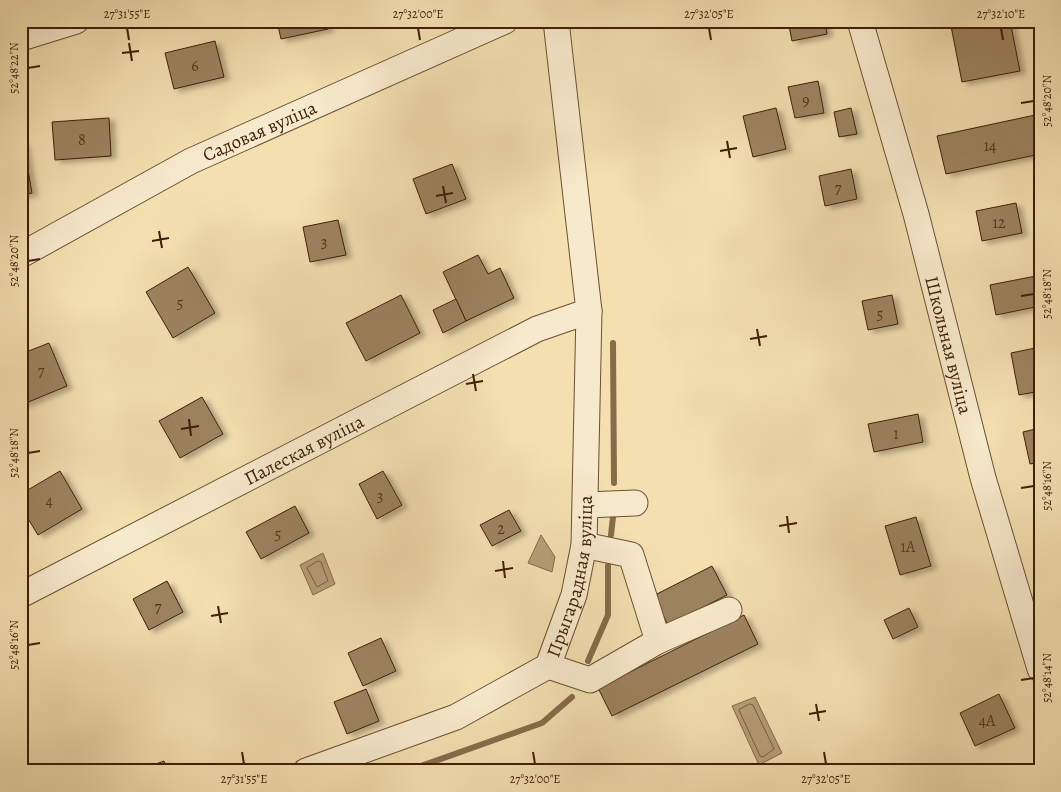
<svg xmlns="http://www.w3.org/2000/svg" width="1061" height="792" viewBox="0 0 1061 792" font-family="Alegreya,serif">
<defs>
<filter id="shadow"><feDropShadow dx="5.5" dy="3" stdDeviation="2.5" flood-color="#0004"/></filter>
</defs>
<rect width="100%" height="100%" fill="#f3dfb0"/>
<filter id="stains"><feTurbulence type="fractalNoise" baseFrequency=".004" numOctaves="4"/><feColorMatrix values="0 0 0 0 .2 0 0 0 0 .09 0 0 0 0 .02 0 0 0 .5 -.17"/></filter>
<radialGradient id="worn" r=".72"><stop offset=".6" stop-color="#630" stop-opacity="0"/><stop offset="1" stop-color="#630" stop-opacity=".3"/></radialGradient>
<!-- water -->
<g fill="#b59e77" stroke="#856c4a">
<path d="M541,535L555,557L552,572L528,563Z"/>
<path d="M323,553L335,584L313,595L300,565Z"/>
<path d="M755,697L782,753L759,765L732,706Z"/>
</g>
<g fill="none" stroke-linecap="round" stroke-linejoin="round">
<!-- shore -->
<g stroke="#7a5f3f" stroke-width="1">
<path d="M318,561L321,562L328,581L317,587L307,568Z"/>
<path d="M750,704L753,705L774,749L763,757L760,756L739,710Z"/>
</g>
<!-- stream -->
<g stroke="#856c4a" stroke-width="6">
<path d="M613,343L614,483"/>
<path d="M611,535L613,517"/>
<path d="M588,661L608,615V566"/>
<path d="M407,771L542,723L572,697"/>
</g>
</g>
<!-- building -->
<g fill="#9c835f" stroke="#3e2007" filter="url(#shadow)">
<path d="M277,21H326L328,29L281,39Z"/>
<path d="M788,21H825L827,34L792,41Z"/>
<path d="M950,21H1010L1020,71L962,82Z"/>
<path d="M215,41L224,77L174,89L165,53Z"/>
<path d="M818,81L824,113L795,118L788,87Z"/>
<path d="M776,108L786,149L753,157L743,116Z"/>
<path d="M851,108L857,134L839,137L834,112Z"/>
<path d="M1040,114V154L946,174L937,136Z"/>
<path d="M109,118L111,156L55,160L52,122Z"/>
<path d="M23,141L32,193L21,195V142Z"/>
<path d="M452,164L466,199L426,214L413,179Z"/>
<path d="M851,169L857,199L825,206L819,176Z"/>
<path d="M1016,203L1022,233L982,241L976,211Z"/>
<path d="M338,220L346,255L310,262L303,227Z"/>
<path d="M478,255L488,274L500,268L514,298L466,321L443,272Z"/>
<path d="M188,267L215,313L173,338L146,292Z"/>
<path d="M1036,276L1040,306L996,315L990,285Z"/>
<path d="M401,295L420,333L366,361L346,323Z"/>
<path d="M892,295L898,324L868,330L862,301Z"/>
<path d="M456,299L466,321L443,333L433,310Z"/>
<path d="M49,343L67,386L21,405V354Z"/>
<path d="M1040,347V391L1019,395L1011,353Z"/>
<path d="M202,397L223,434L180,458L159,421Z"/>
<path d="M918,414L923,442L874,452L868,424Z"/>
<path d="M1040,428V462L1030,464L1023,432Z"/>
<path d="M60,471L82,509L38,535L21,507V494Z"/>
<path d="M383,471L402,505L377,519L359,484Z"/>
<path d="M295,506L309,533L261,559L246,532Z"/>
<path d="M509,510L521,531L492,546L480,525Z"/>
<path d="M916,517L931,566L900,575L885,526Z"/>
<path d="M712,566L727,595L668,625L653,596Z"/>
<path d="M167,581L183,612L149,630L133,599Z"/>
<path d="M909,608L918,627L893,639L884,620Z"/>
<path d="M744,615L758,644L612,716L598,688Z"/>
<path d="M381,638L396,671L363,686L348,653Z"/>
<path d="M366,689L379,721L347,734L334,702Z"/>
<path d="M999,694L1015,728L975,746L960,713Z"/>
<path d="M164,761L168,771H137Z"/>
</g>
<g fill="none" stroke-linecap="round" stroke-linejoin="round">
<defs>
<g id="minor">
<path id="s1" d="M860,21L916,214L983,478L1040,669"/>
<path d="M21,38L76,21"/>
<path id="s2" d="M21,255L191,161L505,21"/>
<path d="M586,505L635,503"/>
<path d="M584,545L631,555L658,641"/>
<path id="s3" d="M21,595L537,329L589,311"/>
<path d="M548,666L590,680L658,641L729,610"/>
<path id="s4" d="M306,771L456,717L548,666L574,595L584,545L589,311L556,21"/>
</g>
</defs>
<!-- minor casing -->
<use href="#minor" stroke="#6b5031" stroke-width="27"/>
<!-- minor -->
<use href="#minor" stroke="#f7eacc" stroke-width="25"/>
</g>
<!-- ticks -->
<path fill="none" stroke="#3e2007" stroke-width="2" d="M127,28L129,40M418,28L420,40M709,28L711,40M1001,28L1003,40M129,43L132,61M122,53L139,51M28,68L40,66M1021,103L1034,101M727,141L730,158M720,151L737,148M443,186L446,203M436,196L453,193M159,231L162,248M152,241L169,238M28,261L40,259M1021,296L1034,294M757,329L760,346M750,339L767,336M473,374L476,391M466,384L483,381M189,419L191,436M181,429L199,426M28,453L40,451M1021,488L1034,486M787,516L789,533M779,526L797,523M503,561L505,578M495,571L513,568M218,606L221,623M211,616L228,613M28,645L40,643M1021,680L1034,678M816,704L819,721M809,714L826,711M242,752L244,764M533,752L535,764M824,752L826,764"/>
<g text-anchor="middle" stroke-width="4.5" stroke-linejoin="round" paint-order="stroke">
<!-- number labels -->
<g font-size="16" fill="#56391d">
<text x="195" y="71">6</text>
<text x="806" y="106">9</text>
<text x="82" y="145">8</text>
<text x="990" y="151">14</text>
<text x="838" y="193">7</text>
<text x="999" y="228">12</text>
<text x="324" y="247">3</text>
<text x="180" y="308">5</text>
<text x="880" y="319">5</text>
<text x="41" y="376">7</text>
<text x="896" y="439">1</text>
<text x="380" y="501">3</text>
<text x="49" y="506">4</text>
<text x="501" y="534">2</text>
<text x="278" y="539">5</text>
<text x="908" y="552">1А</text>
<text x="158" y="612">7</text>
<text x="987" y="726">4А</text>
</g>
<!-- street labels -->
<g font-size="19" fill="#3e2007" stroke="#f7eacc">
<text dy="7" stroke="none"><textPath href="#s2" startOffset="269">Садовая вуліца</textPath></text>
<text dy="7" stroke="none"><textPath href="#s1" startOffset="336">Школьная вуліца</textPath></text>
<text dy="7" stroke="none"><textPath href="#s3" startOffset="318">Палеская вуліца</textPath></text>
<text dy="7" stroke="none"><textPath href="#s4" startOffset="358">Прыгарадная вуліца</textPath></text>
</g>
</g>
<!-- margin -->
<rect width="1061" height="792" fill="none" stroke="#f3dfb0" stroke-width="55"/>
<rect x="28" y="28" width="1006" height="736" fill="none" stroke="#3e2007" stroke-width="2"/>
<g font-size="12" text-anchor="middle" fill="#3e2007">
<text x="127" y="18">27°31'55"E</text>
<text x="418" y="18">27°32'00"E</text>
<text x="709" y="18">27°32'05"E</text>
<text x="1001" y="18">27°32'10"E</text>
<text transform="translate(14 68) rotate(-90)" y="4">52°48'22"N</text>
<text transform="translate(1047 101) rotate(-90)" y="4">52°48'20"N</text>
<text transform="translate(14 261) rotate(-90)" y="4">52°48'20"N</text>
<text transform="translate(1047 294) rotate(-90)" y="4">52°48'18"N</text>
<text transform="translate(14 453) rotate(-90)" y="4">52°48'18"N</text>
<text transform="translate(1047 486) rotate(-90)" y="4">52°48'16"N</text>
<text transform="translate(14 645) rotate(-90)" y="4">52°48'16"N</text>
<text transform="translate(1047 678) rotate(-90)" y="4">52°48'14"N</text>
<text x="244" y="783">27°31'55"E</text>
<text x="535" y="783">27°32'00"E</text>
<text x="826" y="783">27°32'05"E</text>
</g>
<rect width="100%" height="100%" filter="url(#stains)"/>
<rect width="100%" height="100%" fill="url(#worn)"/>
</svg>
